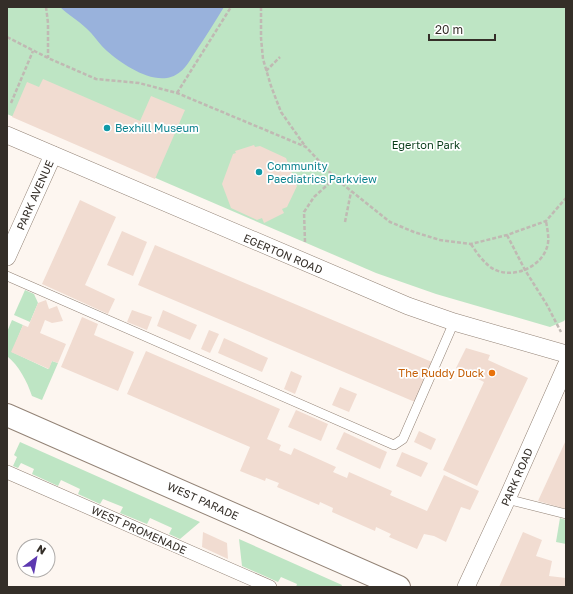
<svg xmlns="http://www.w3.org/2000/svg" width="573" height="594" viewBox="0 0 573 594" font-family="'Golos Text',sans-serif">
<rect width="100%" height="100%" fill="#fdf6f0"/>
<!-- green -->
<g fill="#bee5c4">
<path d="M7,7H566V318L564,321L550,327L436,294L376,273L7,114Z"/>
<path d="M25,290L34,294L38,303L30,322L14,315Z"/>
<path d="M12,320L23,325L12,352L48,369L52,361L58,363L42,400L32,396C27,381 19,366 7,356V332Z"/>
<path d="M20,442L200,522L180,539L169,534L172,528L150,518L147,524L120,513L123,507L103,499L100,504L78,494L80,489L61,480L58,486L32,474L34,469L21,463L18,468L13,466L17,457L14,455Z"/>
<path d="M560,518L566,520V544L556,542Z"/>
<path d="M239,539L342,585L341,587H296L297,584L281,577L278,582L242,566Z"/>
</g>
<!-- water -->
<path fill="#99b2dc" d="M60,7H224C215,22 206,36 196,51C191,58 187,67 180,72C159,90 123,65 107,51C99,44 94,35 86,28C78,20 68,15 60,7Z"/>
<!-- building -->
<g fill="#f1dcd1">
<path d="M43,79L140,121L151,96L185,110L155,179L12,117L27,82L39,87Z"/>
<path d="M254,145L255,147L260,146L286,158L297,186L287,207L282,209L284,213L264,223L262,218L257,220L231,208L222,184L233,154L236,153L235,151Z"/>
<path d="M80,200L116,217L85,285L115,299L108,314L42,284Z"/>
<path d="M122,231L147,242L133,276L107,265Z"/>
<path d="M155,245L432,362L415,402L138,285Z"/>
<path d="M46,300L49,309L57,306L63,321L52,323L45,320L40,333L66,344L58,363L52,361L49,369L11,352L23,325L28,327L38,303Z"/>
<path d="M132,310L152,317L147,330L127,322Z"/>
<path d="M163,310L197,325L190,340L157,326Z"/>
<path d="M82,317L98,324L94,335L134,352L118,391L61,367Z"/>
<path d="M209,330L219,334L210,353L201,349Z"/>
<path d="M224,338L268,358L262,372L218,353Z"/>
<path d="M466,348L490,355L488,360L528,378L477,486L443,470L484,382L456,368Z"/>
<path d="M146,351L280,409L267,439L281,445L279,450L291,455L294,448L336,467L333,472L347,478L349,472L392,491L390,495L427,511L444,475L479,491L470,510L461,507L446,542L434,536L424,534L417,549L389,537L391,534L376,527L375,531L332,512L333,508L320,502L319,505L277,487L279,483L266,478L265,481L240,471L250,447L127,394Z"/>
<path d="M291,371L302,376L295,394L284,389Z"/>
<path d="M340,387L357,394L349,412L332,405Z"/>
<path d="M296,410L328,424L321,441L288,427Z"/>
<path d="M419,431L436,439L431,450L414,442Z"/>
<path d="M344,432L387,452L380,469L336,449Z"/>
<path d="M566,440V509L538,501Z"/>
<path d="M402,452L428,463L421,477L396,466Z"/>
<path d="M203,532L227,543L228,559L202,547Z"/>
<path d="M523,532L542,540L536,556L552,561L549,576L566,578V587H499Z"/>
</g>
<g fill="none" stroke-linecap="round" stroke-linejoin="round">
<defs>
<g id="service">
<path d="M7,276L394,445L403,439L454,322"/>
<path d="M507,499L566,514"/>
</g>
<path id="pedestrian" d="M7,472L270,587"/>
<g id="minor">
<path d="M7,135L408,306L454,322L566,354"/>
<path d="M7,257L53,155"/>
<path d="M466,587L507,499L566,366"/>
</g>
<path id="secondary" d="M7,415L399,587"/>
</defs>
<!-- service casing -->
<use href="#service" stroke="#928275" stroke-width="10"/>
<!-- pedestrian casing -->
<use href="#pedestrian" stroke="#928275" stroke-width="14"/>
<!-- minor casing -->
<use href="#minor" stroke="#928275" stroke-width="18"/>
<!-- secondary casing -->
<use href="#secondary" stroke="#928275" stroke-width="24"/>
<!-- path -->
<g stroke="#c0b9b3" stroke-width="2.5" stroke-dasharray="4 2" stroke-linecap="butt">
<path d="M46,7L48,23V58"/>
<path d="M261,7V38L263,59L271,86L281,112L305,146"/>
<path d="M7,37L48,58L96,79L139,83L177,93L306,147L335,178L390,222L414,232L440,240L471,244L507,235L546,221L566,198"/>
<path d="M266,71L280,57"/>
<path d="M177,93L231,7"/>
<path d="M11,103L33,51"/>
<path d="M345,222L351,192"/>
<path d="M507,235L525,270L547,305L561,332"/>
<path d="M305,242L304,212L314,197L335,178"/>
<path d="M471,244C476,252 482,260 489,266C509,282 544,268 548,243C549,236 547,228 546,221"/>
</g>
<!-- service -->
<use href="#service" stroke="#fff" stroke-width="9"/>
<!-- pedestrian -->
<use href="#pedestrian" stroke="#fff" stroke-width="13"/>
<!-- minor -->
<use href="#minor" stroke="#fff" stroke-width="17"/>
<!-- secondary -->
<use href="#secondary" stroke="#fff" stroke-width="22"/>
</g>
<!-- markers -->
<g fill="#0f9aa8" stroke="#fff" stroke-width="1.5">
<circle cx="107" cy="128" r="4"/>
<circle cx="259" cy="172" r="4"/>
</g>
<circle fill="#e8710a" stroke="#fff" stroke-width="1.5" cx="492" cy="373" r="4"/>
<g text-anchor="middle" stroke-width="3.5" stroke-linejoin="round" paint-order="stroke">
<!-- culture labels -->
<g font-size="11" fill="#0d838f" stroke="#fff" text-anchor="start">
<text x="115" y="132">Bexhill Museum</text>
<text x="267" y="170">Community<tspan x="267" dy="13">Paediatrics Parkview</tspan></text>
</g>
<!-- park labels -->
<g font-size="11" fill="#0a3d1b" stroke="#fff">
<text x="426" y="149">Egerton Park</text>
</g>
<!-- street labels -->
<g font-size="11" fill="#342e28" stroke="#fff">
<text transform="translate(35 195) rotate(-66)" y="4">PARK AVENUE</text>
<text transform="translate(283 254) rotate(23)" y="4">EGERTON ROAD</text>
<text transform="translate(517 477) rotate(-66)" y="4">PARK ROAD</text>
<text transform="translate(203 501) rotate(24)" y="4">WEST PARADE</text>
<text transform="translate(139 530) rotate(24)" y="4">WEST PROMENADE</text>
</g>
<!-- food labels -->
<g font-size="11" fill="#c56008" stroke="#fff" text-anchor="end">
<text x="484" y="377">The Ruddy Duck</text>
</g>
</g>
<!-- border -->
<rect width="573" height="594" fill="none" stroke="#342e28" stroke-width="16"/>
<!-- north arrow -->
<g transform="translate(36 558) rotate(32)"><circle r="19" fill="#ffffff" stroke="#aeaba9"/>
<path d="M0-3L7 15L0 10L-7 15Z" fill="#5d38b0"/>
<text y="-6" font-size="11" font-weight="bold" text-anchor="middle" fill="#342e28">N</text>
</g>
<!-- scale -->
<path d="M429 34v6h66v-6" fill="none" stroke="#342e28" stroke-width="2"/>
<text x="435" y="34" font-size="12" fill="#342e28" stroke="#ffffff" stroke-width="3" paint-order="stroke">20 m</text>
</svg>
